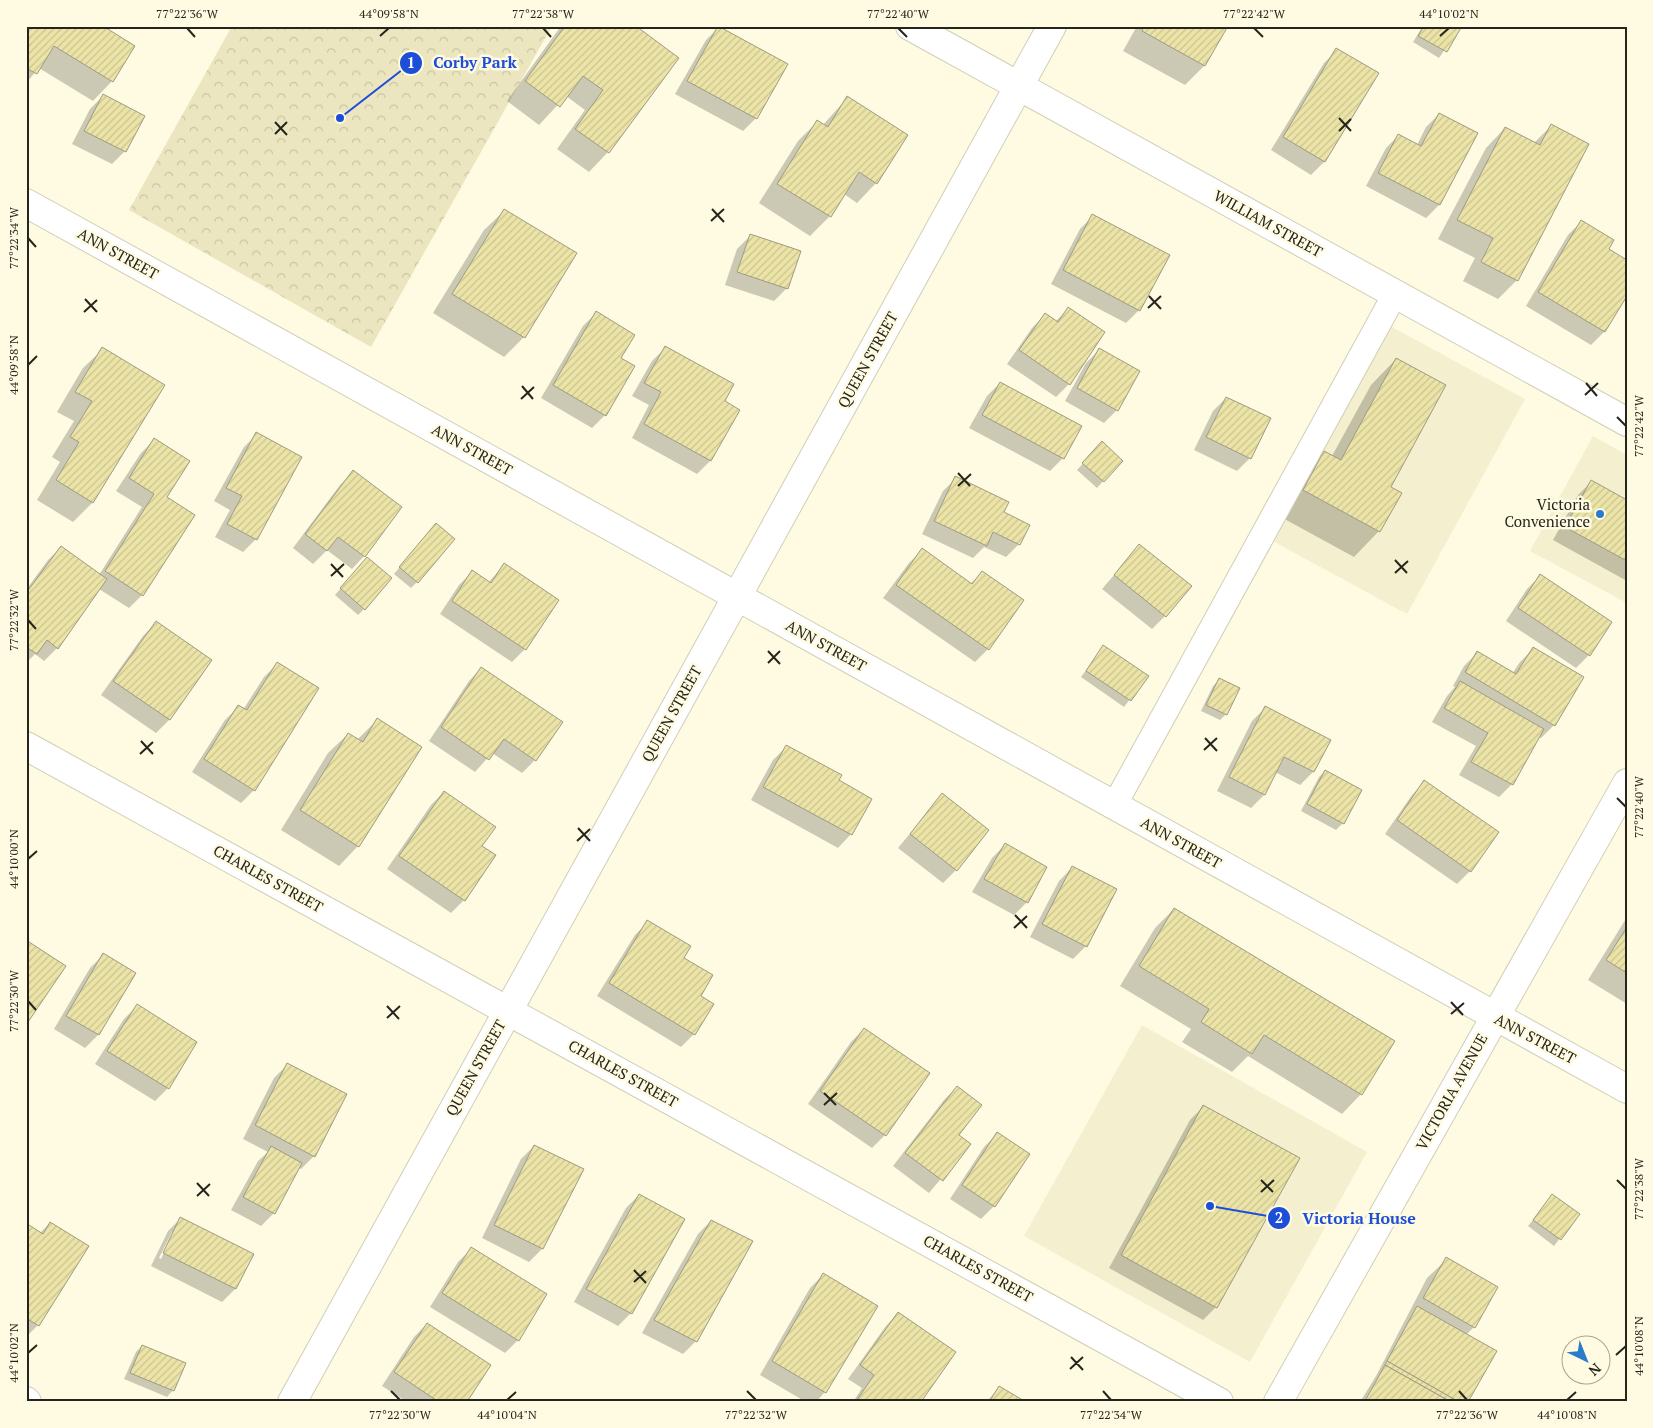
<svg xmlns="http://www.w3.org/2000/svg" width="1653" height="1428" viewBox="0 0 1653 1428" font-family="'PT Serif',serif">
<defs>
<pattern id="forest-crowns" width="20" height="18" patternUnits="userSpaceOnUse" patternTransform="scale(1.25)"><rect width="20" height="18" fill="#ebe6bf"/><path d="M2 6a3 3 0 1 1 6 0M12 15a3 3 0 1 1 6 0" fill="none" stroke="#c9c5a4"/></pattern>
<pattern id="building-hatch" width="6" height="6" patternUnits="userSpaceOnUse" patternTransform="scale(1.25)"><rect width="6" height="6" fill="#ece4a7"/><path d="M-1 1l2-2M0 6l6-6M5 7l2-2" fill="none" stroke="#cac38f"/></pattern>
</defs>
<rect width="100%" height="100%" fill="#fefbe2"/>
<!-- built -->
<g fill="#f3efcf">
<path d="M1388,325L1525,399L1407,614L1271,540Z"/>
<path d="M1593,436L1627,455V603L1530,551Z"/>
<path d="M1142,1025L1367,1152L1250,1362L1024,1236Z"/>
</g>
<!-- forest -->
<path fill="url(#forest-crowns)" d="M232,26H552L371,347L129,210Z"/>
<!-- shadow -->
<g fill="#0003" fill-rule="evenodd">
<path d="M26,26L112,81L93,101L39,68L26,83Z"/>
<path d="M561,26H634L608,152L589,172L557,149L585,110L566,96L539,125L507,101Z"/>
<path d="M1137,26H1226L1204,66L1185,85L1123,51Z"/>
<path d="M1423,26H1461L1439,58L1413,42Z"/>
<path d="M719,27L786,65L756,118L743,131L675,94L706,40Z"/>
<path d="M1337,50L1377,74L1324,162L1311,175L1271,150L1324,63Z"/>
<path d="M103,96L125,151L112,164L72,144L90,109Z"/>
<path d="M847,98L876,183L857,203L844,194L830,216L810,236L759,203L798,141L817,122L823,125Z"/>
<path d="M1439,114L1476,133L1439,205L1426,218L1366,186L1386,148L1399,135L1417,145L1426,127Z"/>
<path d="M1551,126L1517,280L1498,299L1463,281L1475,258L1438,239L1486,148L1505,128L1534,143Z"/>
<path d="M504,211L575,253L524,337L504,357L433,313L484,230Z"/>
<path d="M1093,216L1139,310L1126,323L1051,284L1080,229Z"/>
<path d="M1581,222L1607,249L1627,294L1604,332L1591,345L1526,306L1568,235Z"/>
<path d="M750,236L787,288L774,301L725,285L737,249Z"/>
<path d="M1068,309L1069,384L1056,397L1007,364L1032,328L1045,315L1055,322Z"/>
<path d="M596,313L619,358L634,367L605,415L592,428L541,398L583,326Z"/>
<path d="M665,348L723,402L738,410L710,461L697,474L632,438L649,405L632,396L652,361Z"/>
<path d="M103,349L92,503L73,522L37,500L60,462L52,457L74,421L57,412L83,368Z"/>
<path d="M1099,350L1117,410L1104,423L1065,401L1086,363Z"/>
<path d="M1396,359L1379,531L1354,557L1279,516L1299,478L1324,452L1332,456L1371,385Z"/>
<path d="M1000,383L1063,458L1050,471L969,428L987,396Z"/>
<path d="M1226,398L1250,458L1237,471L1194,450L1213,411Z"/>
<path d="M257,434L256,539L243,552L215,537L230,510L214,501L244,447Z"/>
<path d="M154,440L165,497L142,595L129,608L99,589L57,648L44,661L35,654L26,663V590L48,560L61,547L99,575L142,507L116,491L141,453Z"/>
<path d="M1096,449L1121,461L1097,488L1077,470Z"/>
<path d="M353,472L364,556L352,569L327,550L313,564L293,548L340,485Z"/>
<path d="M956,478L1002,513L1019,544L1006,557L984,547L973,558L922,534L943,491Z"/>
<path d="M1591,482L1627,502V581L1553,540L1578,495Z"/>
<path d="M430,531L417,582L411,588L394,574Z"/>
<path d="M1139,546L1165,616L1152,629L1102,589Z"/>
<path d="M922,550L970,584L982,573L1022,601L988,649L975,662L883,598L909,563Z"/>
<path d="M361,565L364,609L358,615L335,595Z"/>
<path d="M504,565L525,649L512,662L440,614L459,585L472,572L488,583Z"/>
<path d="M1540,576L1611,622L1589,655L1576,668L1506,621L1527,589Z"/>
<path d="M156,623L211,661L169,720L156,733L101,695L143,636Z"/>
<path d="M1103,647L1147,676L1124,707L1081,677Z"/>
<path d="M1533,649L1582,678L1554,725L1541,738L1538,737L1512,784L1499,797L1459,775L1476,746L1432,722L1447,696L1455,687L1453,686L1464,666L1477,653L1512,674L1520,662Z"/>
<path d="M277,664L254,790L241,803L192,772L225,720L238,707L243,710L264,677Z"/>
<path d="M481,668L535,760L522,773L492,753L475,772L429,741L469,681Z"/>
<path d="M1220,679L1226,714L1220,720L1201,711L1213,686Z"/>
<path d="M1265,708L1313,772L1300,785L1275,772L1264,795L1251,808L1217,791L1252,721Z"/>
<path d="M377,720L420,747L358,846L339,866L281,830L328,753L348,734L357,740Z"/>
<path d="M786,747L838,781L870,799L851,834L838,848L751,800L773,760Z"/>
<path d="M1325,771L1361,790L1343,823L1336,830L1301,811L1319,777Z"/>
<path d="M1424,782L1470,871L1457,884L1385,834L1412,795Z"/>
<path d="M444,792L481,847L464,900L451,913L387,869L431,805Z"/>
<path d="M942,795L956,870L943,883L898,848Z"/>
<path d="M1005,845L1027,902L1014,915L972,892L992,858Z"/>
<path d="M1072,868L1086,946L1073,959L1030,937L1059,881Z"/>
<path d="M1174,909L1361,1094L1342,1114L1248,1056L1232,1072L1182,1042L1191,1029L1120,986L1155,928Z"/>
<path d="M1627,917V1004L1588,980Z"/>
<path d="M648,922L682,958L694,1034L681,1047L597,996L635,935Z"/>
<path d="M103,955L135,974L98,1035L85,1048L54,1029L90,968Z"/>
<path d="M137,1006L168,1088L155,1101L95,1064L124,1019Z"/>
<path d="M864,1029L885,1135L872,1148L808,1104L851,1042Z"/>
<path d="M287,1065L314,1156L301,1169L298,1168L274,1213L261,1226L231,1210L258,1161L268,1152L243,1139L274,1078Z"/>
<path d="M957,1087L958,1135L970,1144L929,1193L893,1166L944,1100Z"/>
<path d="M1203,1107L1216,1307L1203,1320L1109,1268L1190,1120Z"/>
<path d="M997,1134L994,1206L981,1219L950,1199L984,1147Z"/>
<path d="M534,1146L582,1170L542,1249L529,1262L482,1238L521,1159Z"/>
<path d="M639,1195L631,1313L618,1326L574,1302L626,1208Z"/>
<path d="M1553,1195L1578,1214L1554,1246L1528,1226Z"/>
<path d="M181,1218L252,1254L235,1289L222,1302L151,1266L168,1231ZM172,1232H174L161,1259L159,1258Z"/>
<path d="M711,1221L696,1341L683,1354L642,1333L698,1234Z"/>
<path d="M50,1223L38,1325L26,1337V1224L40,1233Z"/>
<path d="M471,1249L518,1340L505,1353L430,1307L458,1262Z"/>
<path d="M1447,1259L1474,1327L1466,1335L1467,1402H1360L1376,1376L1427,1278Z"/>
<path d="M823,1275L876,1306L825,1392L816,1402H806L760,1375L810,1288Z"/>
<path d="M898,1313L919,1402H853L862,1388L848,1379L886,1326Z"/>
<path d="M427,1324L466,1402H407L382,1386L414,1337Z"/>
<path d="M142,1346L173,1390L167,1397L124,1379L136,1352Z"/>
<path d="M1000,1387L1024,1402H986Z"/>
</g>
<!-- building -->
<g fill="url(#building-hatch)" stroke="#9e9b85">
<path d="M26,26H103L135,46L113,82L54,46L37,74L26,68Z"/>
<path d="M565,26H636L679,58L609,153L575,129L603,90L583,76L560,107L525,81Z"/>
<path d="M718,26L788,64L757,119L687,81Z"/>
<path d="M1144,26H1228L1205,66L1142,31Z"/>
<path d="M1424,26H1462L1447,52L1418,36Z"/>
<path d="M1336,48L1379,73L1325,162L1283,137Z"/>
<path d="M103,94L145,116L126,152L84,131Z"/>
<path d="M847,96L908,135L877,184L859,172L831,217L777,184L817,120L828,127Z"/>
<path d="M1439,113L1478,133L1440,205L1378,173L1398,134L1421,146Z"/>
<path d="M1551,124L1589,144L1518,281L1481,262L1493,238L1457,220L1505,127L1540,145Z"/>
<path d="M504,209L577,253L525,338L452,294Z"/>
<path d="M1092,214L1170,255L1140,311L1063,270Z"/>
<path d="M1581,220L1614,240L1609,249L1627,260V296L1605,332L1538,292Z"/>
<path d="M750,234L801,251L788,289L737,272Z"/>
<path d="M1068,307L1105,332L1070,385L1019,350L1045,313L1058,322Z"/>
<path d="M596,311L635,335L621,358L635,366L606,416L553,385Z"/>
<path d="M665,346L734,384L725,401L740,410L711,461L644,424L661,392L644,383Z"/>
<path d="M102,347L165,385L93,503L56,480L79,442L70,437L92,401L75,392Z"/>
<path d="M1099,348L1140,371L1118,411L1077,388Z"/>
<path d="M1396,358L1446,385L1391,487L1402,493L1380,532L1303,490L1324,451L1341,460Z"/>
<path d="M1000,382L1082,426L1064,459L982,415Z"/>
<path d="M1226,397L1271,418L1251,459L1206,437Z"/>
<path d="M256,432L302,457L257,540L227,524L242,496L226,488Z"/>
<path d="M154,438L190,461L167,497L195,515L143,596L105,571L154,494L129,478Z"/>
<path d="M1102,441L1123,461L1104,482L1082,463Z"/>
<path d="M353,470L402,507L365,557L338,537L327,551L305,534Z"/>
<path d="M955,476L1009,502L1004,512L1030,525L1020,545L993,532L987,546L934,521Z"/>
<path d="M1591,480L1627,500V561L1565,527Z"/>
<path d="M436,523L455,539L418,583L399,567Z"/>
<path d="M1139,544L1192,586L1166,617L1114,575Z"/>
<path d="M61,546L107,579L58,649L47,640L37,654L26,647V593Z"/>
<path d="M922,548L972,584L982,571L1024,600L989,650L896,585Z"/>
<path d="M367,557L392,578L365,610L340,588Z"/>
<path d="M504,563L559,600L526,650L452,601L472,570L491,583Z"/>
<path d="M1540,574L1612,622L1590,656L1518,608Z"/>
<path d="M156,621L212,660L170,720L113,681Z"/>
<path d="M1103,645L1149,676L1131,701L1086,671Z"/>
<path d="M1533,647L1584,677L1555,726L1465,672L1477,651L1516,674Z"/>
<path d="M277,662L319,688L255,791L204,759L238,705L247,710Z"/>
<path d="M481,667L563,722L536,761L504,739L489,760L441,727Z"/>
<path d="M1219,678L1240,688L1227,715L1206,705Z"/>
<path d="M1460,681L1544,729L1513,785L1471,762L1488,733L1444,708Z"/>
<path d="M1265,706L1331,740L1314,772L1284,757L1265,795L1229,777Z"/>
<path d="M377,718L422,747L359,847L300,810L348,733L363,742Z"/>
<path d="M786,745L842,775L839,780L872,799L852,835L763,787Z"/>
<path d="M1325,770L1362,790L1344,824L1307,804Z"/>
<path d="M1424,780L1499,832L1471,872L1397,820Z"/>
<path d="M444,791L496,827L482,846L496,855L465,901L399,856Z"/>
<path d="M942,793L989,830L957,871L910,834Z"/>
<path d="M1005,843L1047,867L1028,903L984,879Z"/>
<path d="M1072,866L1117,889L1087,947L1042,924Z"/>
<path d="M1174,908L1395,1041L1362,1095L1264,1035L1252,1054L1201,1022L1209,1009L1139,966Z"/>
<path d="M647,920L691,946L684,958L713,975L701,996L714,1004L695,1035L609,983Z"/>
<path d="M1627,927V973L1606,960Z"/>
<path d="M26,940L66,966L26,1025Z"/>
<path d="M103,953L136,973L99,1035L66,1016Z"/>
<path d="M137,1004L197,1042L169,1089L107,1051Z"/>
<path d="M864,1028L930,1073L886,1136L820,1091Z"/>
<path d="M287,1063L347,1094L315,1157L255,1125Z"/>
<path d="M957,1086L982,1105L959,1135L971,1144L943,1181L905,1153Z"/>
<path d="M1203,1105L1300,1158L1217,1308L1121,1255Z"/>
<path d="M997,1132L1030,1154L995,1207L962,1185Z"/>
<path d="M534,1145L584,1169L543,1249L494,1225Z"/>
<path d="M271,1146L302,1163L275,1214L243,1197Z"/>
<path d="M639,1194L685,1219L632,1314L586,1289Z"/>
<path d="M1552,1194L1580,1214L1561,1240L1533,1220Z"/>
<path d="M180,1217L254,1254L236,1289L163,1253Z"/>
<path d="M711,1220L753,1241L697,1342L654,1320Z"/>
<path d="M50,1222L89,1246L39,1326L26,1318V1223L43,1234Z"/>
<path d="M471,1247L547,1294L519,1341L442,1293Z"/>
<path d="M1446,1257L1498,1287L1475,1328L1423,1298Z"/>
<path d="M823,1273L878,1306L826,1393L772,1361Z"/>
<path d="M1417,1306L1497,1351L1468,1402H1459L1387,1361Z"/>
<path d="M898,1312L956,1352L921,1402H861L857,1400L874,1375L860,1365Z"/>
<path d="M427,1323L491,1365L467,1402H439L394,1372Z"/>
<path d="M142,1345L186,1363L174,1391L130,1373Z"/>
<path d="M1387,1361L1459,1402H1451L1385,1365Z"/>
<path d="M1385,1365L1451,1402L1365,1401Z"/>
<path d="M999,1386L1026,1402H989Z"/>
</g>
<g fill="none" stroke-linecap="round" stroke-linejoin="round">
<defs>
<path id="service" d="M1114,806L1395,294"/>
<g id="minor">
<path d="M910,26L1627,422"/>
<path d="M26,203L1627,1089"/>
<path d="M26,746L1219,1402"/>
<path d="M26,1401L27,1402"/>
<path d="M292,1402L1052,26"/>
</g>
<path id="tertiary" d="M1278,1402L1627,783"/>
</defs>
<!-- service casing -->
<use href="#service" stroke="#d1ceb6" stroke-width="26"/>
<!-- minor casing -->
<use href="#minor" stroke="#d1ceb6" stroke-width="30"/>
<!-- tertiary casing -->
<use href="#tertiary" stroke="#d1ceb6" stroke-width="30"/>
<!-- service -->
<use href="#service" stroke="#fff" stroke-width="24"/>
<!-- minor -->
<use href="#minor" stroke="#fff" stroke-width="28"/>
<!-- tertiary -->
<use href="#tertiary" stroke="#fff" stroke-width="28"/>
</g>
<!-- ticks -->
<path fill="none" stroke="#26251c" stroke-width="2" d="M187,28L195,37M543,28L551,37M898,28L907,37M1254,28L1263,37M380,36L389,28M1440,36L1449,28M1339,118L1351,131M275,122L287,135M1339,131L1351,119M275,134L287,122M712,209L724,222M711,221L724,209M28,238L36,247M1149,296L1161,309M85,299L97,312M1148,308L1161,296M84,312L97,300M28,365L37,356M1586,383L1597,396M522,386L533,399M1585,395L1598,383M521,399L534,387M1617,417L1626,426M958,473L970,486M958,486L971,474M1395,560L1407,573M331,564L343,577M1395,573L1408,561M331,576L344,564M28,620L36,629M768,651L780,664M768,663L780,651M1205,738L1217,751M141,741L153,754M1204,750L1217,738M140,754L153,742M1617,798L1626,807M578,828L590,841M577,841L590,829M28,859L37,851M1015,915L1027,928M1014,928L1027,916M28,1001L36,1010M1451,1002L1463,1015M387,1006L399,1019M1451,1014L1464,1003M387,1018L400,1006M824,1093L836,1105M824,1105L837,1093M1261,1180L1273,1192M1617,1180L1626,1189M197,1183L209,1196M1261,1192L1274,1180M197,1196L210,1184M634,1270L646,1283M634,1282L646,1271M28,1353L37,1345M1616,1355L1626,1346M1071,1357L1083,1370M1070,1369L1083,1357M391,1391L400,1400M747,1391L756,1400M1103,1391L1111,1400M1459,1391L1467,1400M507,1400L516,1392M1567,1400L1576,1392"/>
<!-- markers -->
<circle fill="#2a7bca" stroke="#fefbe2" stroke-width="2" cx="1600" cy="514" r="5"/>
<g text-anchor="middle" stroke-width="5" stroke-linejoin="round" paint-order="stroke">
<!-- street labels -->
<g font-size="15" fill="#26251c" stroke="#fefbe2">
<text transform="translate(1268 224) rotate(29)" y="5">WILLIAM STREET</text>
<text transform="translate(118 254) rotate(29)" y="5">ANN STREET</text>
<text transform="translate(868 360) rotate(-61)" y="5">QUEEN STREET</text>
<text transform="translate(472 450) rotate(29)" y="5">ANN STREET</text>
<text transform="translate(826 646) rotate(29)" y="5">ANN STREET</text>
<text transform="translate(672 714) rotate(-61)" y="5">QUEEN STREET</text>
<text transform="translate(1181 843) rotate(29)" y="5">ANN STREET</text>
<text transform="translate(268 879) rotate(29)" y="5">CHARLES STREET</text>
<text transform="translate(1535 1039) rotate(28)" y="5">ANN STREET</text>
<text transform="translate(476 1068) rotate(-61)" y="5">QUEEN STREET</text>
<text transform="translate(623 1074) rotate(29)" y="5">CHARLES STREET</text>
<text transform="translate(1452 1092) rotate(-61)" y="5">VICTORIA AVENUE</text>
<text transform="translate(978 1269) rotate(29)" y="5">CHARLES STREET</text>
</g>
<!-- poi labels -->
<g font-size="15" fill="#26251c" stroke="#fefbe2" text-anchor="end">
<text x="1590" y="510">Victoria<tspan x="1590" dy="17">Convenience</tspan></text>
</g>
</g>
<!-- callouts -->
<path fill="none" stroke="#1d4ed8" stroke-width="2" d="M340 118L411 63M1210 1206L1279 1218"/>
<g fill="#1d4ed8" stroke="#fefbe2" stroke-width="2">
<circle cx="340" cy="118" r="5"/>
<circle cx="1210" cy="1206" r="5"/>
<circle cx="411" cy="63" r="12"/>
<circle cx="1279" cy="1218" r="12"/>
</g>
<g font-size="15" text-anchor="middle" font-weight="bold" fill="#fff">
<text x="411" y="68">1</text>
<text x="1279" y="1223">2</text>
</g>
<g font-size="16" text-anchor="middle" font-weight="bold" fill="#1d4ed8" stroke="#fefbe2" stroke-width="5" stroke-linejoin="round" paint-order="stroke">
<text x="475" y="68">Corby Park</text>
<text x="1359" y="1224">Victoria House</text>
</g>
<!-- border -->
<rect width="1653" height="1428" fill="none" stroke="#fefbe2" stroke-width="55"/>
<!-- north arrow -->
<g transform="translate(1586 1360) rotate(137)"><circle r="24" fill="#fefbe2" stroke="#a8a593"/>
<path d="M0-4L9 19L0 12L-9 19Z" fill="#2a7bca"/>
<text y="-8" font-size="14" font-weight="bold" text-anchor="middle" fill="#26251c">N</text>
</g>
<rect x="28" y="28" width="1598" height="1372" fill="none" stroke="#26251c" stroke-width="2"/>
<g font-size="12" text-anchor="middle" fill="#26251c">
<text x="187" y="18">77°22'36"W</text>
<text x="389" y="18">44°09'58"N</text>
<text x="543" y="18">77°22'38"W</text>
<text x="898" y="18">77°22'40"W</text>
<text x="1254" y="18">77°22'42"W</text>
<text x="1449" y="18">44°10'02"N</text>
<text transform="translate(14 238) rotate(-90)" y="4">77°22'34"W</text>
<text transform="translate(14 365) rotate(-90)" y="4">44°09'58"N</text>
<text transform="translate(1639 426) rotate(-90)" y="4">77°22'42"W</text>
<text transform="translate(14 620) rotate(-90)" y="4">77°22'32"W</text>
<text transform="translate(1639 807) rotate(-90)" y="4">77°22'40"W</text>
<text transform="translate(14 859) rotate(-90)" y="4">44°10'00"N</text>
<text transform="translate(14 1001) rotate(-90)" y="4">77°22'30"W</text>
<text transform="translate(1639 1189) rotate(-90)" y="4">77°22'38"W</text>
<text transform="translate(1639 1346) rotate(-90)" y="4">44°10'08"N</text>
<text transform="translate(14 1353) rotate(-90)" y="4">44°10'02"N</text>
<text x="400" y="1419">77°22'30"W</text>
<text x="507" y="1419">44°10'04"N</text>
<text x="756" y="1419">77°22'32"W</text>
<text x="1111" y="1419">77°22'34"W</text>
<text x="1467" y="1419">77°22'36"W</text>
<text x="1567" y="1419">44°10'08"N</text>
</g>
</svg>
